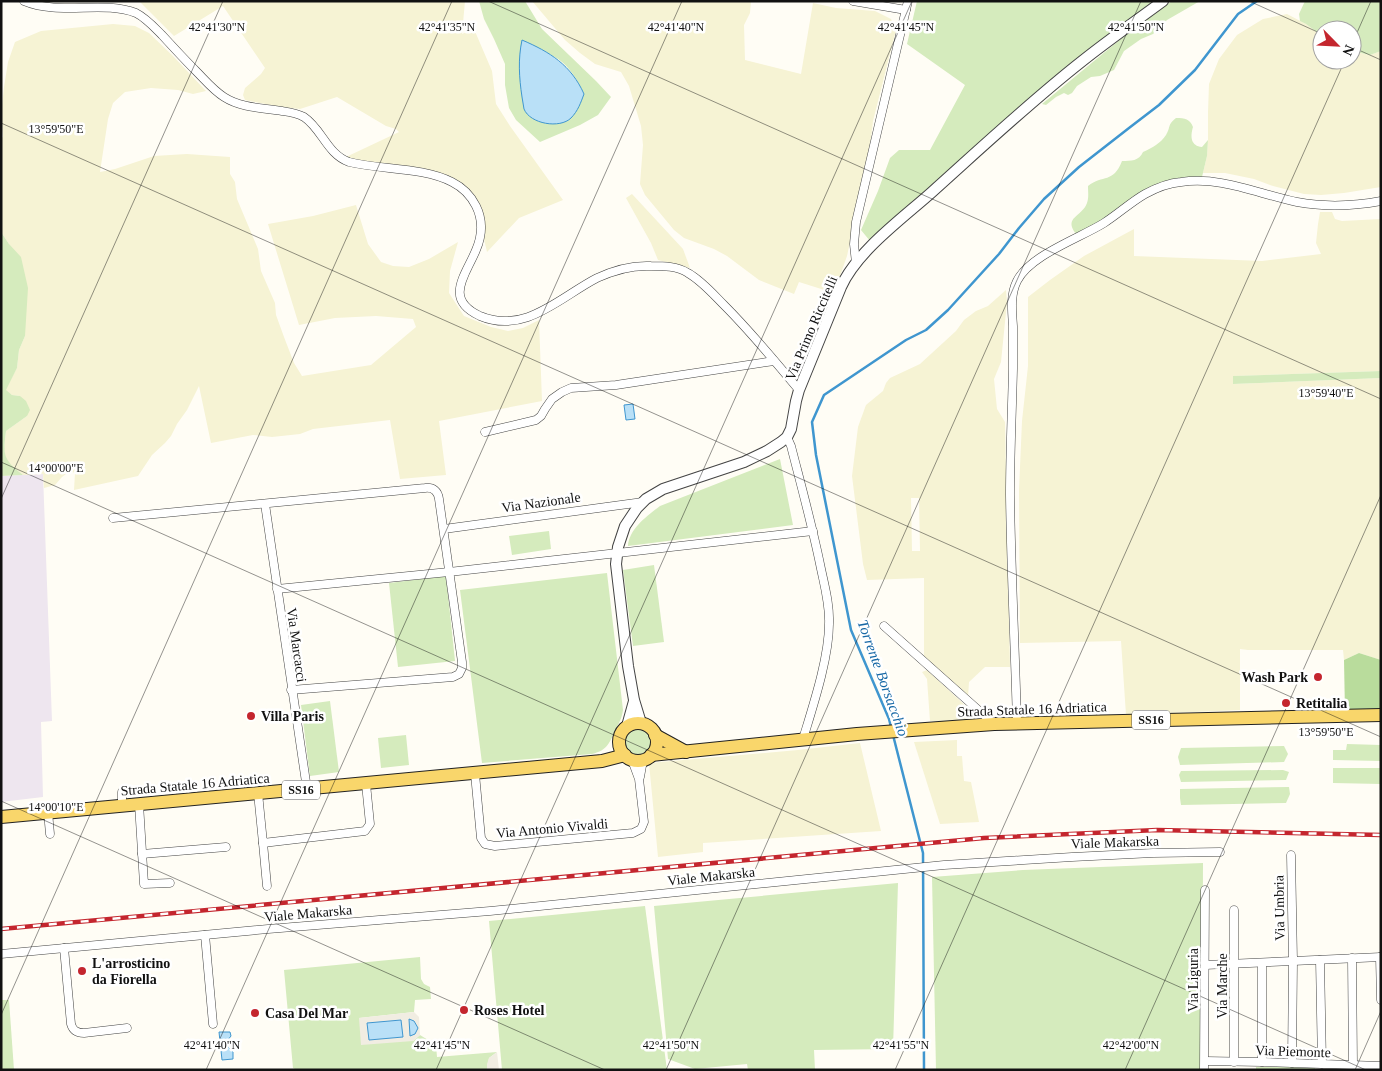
<svg xmlns="http://www.w3.org/2000/svg" width="1382" height="1071" viewBox="0 0 1382 1071" font-family="Georgia,serif">
<rect width="100%" height="100%" fill="#fffdf5"/>
<!-- industrial -->
<path fill="#eee6ef" d="M43,474L52,721L41,722L43,797L1,802V476Z"/>
<!-- farmland -->
<g fill="#f6f3d4" fill-rule="evenodd">
<path d="M139,1H465L462,34L474,29L492,71L496,104L510,126L563,200L519,218L487,252L483,235L480,207L445,177L373,164L346,157L399,132L396,129L386,126L337,97L300,109L281,107L245,100L243,95L245,88L261,74L265,68L223,6L174,36Z"/>
<path d="M532,1H751L750,13L744,25L745,60L801,74L813,3L836,8L875,11L891,19L896,30L873,121L869,155L847,256L834,293L799,282L794,294L759,280L727,256L714,249L684,238L674,230L645,195L640,184L643,145L641,126L629,86L621,72L595,64L580,53L565,40Z"/>
<path d="M1287,14L1306,24L1322,36V60H1352V51L1370,55L1381,51V187L1344,193L1321,195L1304,194L1273,186L1254,179L1225,173H1203L1207,156L1208,140V112L1209,84L1219,59L1237,35L1263,19Z"/>
<path d="M113,24L135,26L149,33L173,56L206,91L193,94L178,90L151,88L125,92L113,103L108,119L100,172L115,169L154,156L187,154L230,157V174L235,182L237,199L258,249L261,271L275,303L276,315L284,337L294,363L302,376L371,365L416,327L413,319L376,316L335,318L299,325L268,224L313,216L356,205L368,244L381,262L393,266L409,267L429,259L458,242L450,271L449,293L464,316L491,327L508,331L523,328L539,320L542,401L439,421L446,475L400,479L390,420L313,429L300,434L272,437L253,435L211,443L199,386L187,410L177,424L171,436L165,443L152,455L138,476L74,490L75,473L70,471L62,477L55,485L44,488L43,474L23,475L10,465L6,459L4,449L6,431L27,416L20,396L12,395L5,390L17,368L19,350L25,336L9,244L1,232V138L3,137L1,114L4,87L8,62L15,42L41,31Z"/>
<path d="M632,194L683,249L690,268L658,260L651,243L626,198Z"/>
<path d="M1320,212H1332L1335,219L1342,221L1381,219V371L1234,376V384L1381,378V660L1359,653L1344,660L1343,650H1248L1240,649V710L1126,715L1121,641L1020,643L1019,490L1022,421L1028,366V297L1050,280L1084,256L1134,229V256L1262,261L1321,254L1316,243L1318,224Z"/>
<path d="M1006,290L1007,302L1001,362L994,379L997,409L1005,422L1010,667H985L969,682L968,697L924,658V578L867,580L863,564L852,476L858,427L866,405L883,391L886,383L890,378L920,364L956,331L964,320L976,311L988,306ZM911,498H919L920,551H912Z"/>
<path d="M927,670L981,720L978,721H930L927,679L922,672Z"/>
<path d="M957,740V756H962L964,781L971,782L979,822L940,824L914,742Z"/>
<path d="M860,743L881,831L703,843V852L658,857L649,763L798,750Z"/>
</g>
<!-- green -->
<g fill="#d5ebbd" fill-rule="evenodd">
<path d="M479,1H525L542,29L596,81L611,97L598,115L580,125L540,142L516,120L509,108L505,85V64L494,39L484,19ZM537,47C544,51 551,55 558,59C570,67 578,81 584,94Z"/>
<path d="M917,1H1154L1048,84L870,241L861,230L878,191L890,158L899,150H930L965,85L907,44Z"/>
<path d="M1172,1H1200L1167,20L1153,34L1141,39L1124,51L1114,70L1100,76L1091,77L1077,86L1072,93L1068,95L1064,93L1056,97L1046,105L1042,104L1134,28Z"/>
<path d="M1305,1H1381V51L1370,55L1352,51V30H1322V36L1306,24L1300,21L1299,14Z"/>
<path d="M1176,118C1185,118 1190,119 1193,127C1190,137 1191,146 1202,147L1208,140L1207,156L1202,177L1179,179L1076,234C1063,217 1082,217 1087,203C1089,198 1088,192 1088,186C1103,174 1113,184 1122,161C1131,161 1139,161 1143,152C1152,148 1161,143 1166,135C1171,127 1167,125 1176,118Z"/>
<path d="M1,232L9,244L21,257L28,288L25,336L19,350L17,368L6,390L12,395L20,396L26,401L30,410L27,416L6,431C3,456 3,459 23,475L1,476Z"/>
<path d="M1381,371V378L1233,384V376Z"/>
<path d="M780,459L793,525L628,546C629,529 647,516 660,506Z"/>
<path d="M549,531L551,549L512,555L509,536Z"/>
<path d="M654,565L664,642L633,646L623,570Z"/>
<path d="M607,573L623,710C622,718 619,723 616,729C609,743 608,750 592,754L482,763L460,590Z"/>
<path d="M446,576L455,661L398,667L389,583Z"/>
<path d="M330,701L339,772L310,776L301,705Z"/>
<circle cx="638" cy="742" r="13"/>
<path d="M406,735L409,765L381,768L378,738Z"/>
<path d="M1347,744L1381,745V761L1333,760V750H1346Z"/>
<path d="M1284,746L1288,754L1284,762L1180,765L1178,757L1181,748Z"/>
<path d="M1333,768H1381V784L1333,783Z"/>
<path d="M1283,770L1289,772L1286,780L1181,782L1179,775L1181,771Z"/>
<path d="M1289,787L1290,794L1286,803L1181,805L1180,798V789Z"/>
<path d="M1203,863L1202,1070H936L932,877L1023,870Z"/>
<path d="M898,883L893,1049L814,1050L815,1070H748L747,1064L695,1069L668,1059L654,906Z"/>
<path d="M645,906L667,1070H502L489,921Z"/>
<path d="M420,957L421,979L424,984L430,987L431,999L415,1000L414,1012L359,1018L413,1041L420,1035L436,1045L437,1057L497,1052L489,1058L487,1070H297L293,1068L284,970Z"/>
<path d="M1,1000H9L14,1070H1Z"/>
<rect x="1256" y="1067" width="59" height="3"/>
</g>
<!-- forest -->
<path fill="#b9dc9c" d="M1359,653L1381,660V713H1345L1344,660Z"/>
<!-- plaza -->
<g fill="#f1ede2">
<path d="M414,1012L419,1017L420,1035L413,1041L361,1045L359,1018Z"/>
<path d="M497,1052L499,1070H487V1064L489,1058Z"/>
</g>
<!-- water -->
<g fill="#b9e0f7" stroke="#3f96cf">
<path d="M522,40C550,52 571,65 584,94C581,102 578,111 571,118C560,129 530,124 524,109C523,105 523,101 522,97C519,77 518,59 522,40Z"/>
<path d="M633,404L635,419L626,420L624,405Z"/>
<path d="M409,1019L414,1021L418,1028L415,1034L410,1036Z"/>
<path d="M401,1020L403,1037L369,1040L367,1023Z"/>
<path d="M219,1032H230L231,1036L227,1041L228,1047L233,1052V1059L222,1060Z"/>
</g>
<g fill="none" stroke-linecap="round" stroke-linejoin="round">
<!-- stream -->
<g stroke="#3f96cf" stroke-width="2.5">
<path d="M891,727L889,719L851,630L816,455L812,422L824,395L906,340L926,330L948,310L999,254L1019,228L1044,199L1079,167L1129,128L1159,105L1195,70L1238,14L1257,1"/>
<path d="M893,735L923,853L924,1070"/>
</g>
<defs>
<g id="minor">
<path d="M24,1C60,16 103,0 136,13C146,18 154,27 162,35C173,47 184,59 196,71C205,80 213,90 224,97C241,108 263,108 282,111C289,112 297,113 304,117C322,129 327,154 349,162C381,170 423,167 452,182C462,187 471,196 476,206C483,220 482,236 476,250C466,275 443,299 480,316C525,335 560,297 597,278C614,270 632,265 651,266C664,266 677,266 688,273C702,281 713,294 724,305C751,332 775,361 799,390"/>
<path d="M853,1L906,10"/>
<path d="M856,263L854,244L856,222L908,1"/>
<path d="M485,432L536,420L541,416L545,409L552,399L562,392L571,388L616,385L774,361"/>
<path d="M787,437L791,446C801,485 812,525 820,564C824,584 830,604 829,624C829,658 813,706 803,739"/>
<path d="M265,504L307,789"/>
<path d="M113,518L425,488C433,487 438,491 439,499L462,662V668L459,674L453,677L291,690"/>
<path d="M444,529L643,502"/>
<path d="M277,589L449,572L813,531"/>
<path d="M884,626L994,724"/>
<path d="M1017,723C1015,647 1011,571 1010,495C1010,453 1012,411 1013,369C1013,355 1013,340 1013,326C1012,311 1010,295 1017,281C1030,255 1080,238 1104,223C1118,214 1131,202 1145,194C1156,188 1169,183 1181,182C1221,176 1258,194 1297,202C1324,207 1354,206 1381,201"/>
<path d="M475,774L481,838L485,844L495,846L633,833L641,829L644,822L639,779L632,760"/>
<path d="M640,777L643,760"/>
<path d="M258,793L263,843L365,831L370,824L366,784"/>
<path d="M139,804L144,884L170,883"/>
<path d="M122,806V792"/>
<path d="M48,812L50,834"/>
<path d="M263,843L267,886"/>
<path d="M142,854L226,847"/>
<path d="M1291,855L1293,961L1381,957"/>
<path d="M1234,910V1062"/>
<path d="M205,935L213,1024"/>
<path d="M64,948L71,1024C73,1031 77,1033 84,1033L127,1028"/>
<path d="M1,954L268,929L490,911L944,865L1072,857L1153,853L1220,852"/>
<path d="M1380,957L1381,1000"/>
<path d="M1352,958L1353,1065"/>
<path d="M1320,960L1322,1064"/>
<path d="M1205,965L1293,961L1292,1063"/>
<path d="M1205,1061L1262,1062L1381,1066"/>
<path d="M1262,1062V963"/>
<path d="M1204,1070L1205,890"/>
</g>
<g id="tertiary">
<path d="M641,723L634,700L628,666L616,564L618,547L625,526L637,508L646,499L663,489L744,462L767,451L781,442L787,437L791,429L796,401L799,390L841,287C857,251 903,218 932,192C981,148 1029,103 1081,62C1107,41 1136,21 1163,1"/>
<path d="M627,726L634,701"/>
</g>
<g id="primary">
<circle cx="638" cy="742" r="19"/>
<path d="M655,735L686,752"/>
<path d="M651,755L857,734L994,724L1381,715"/>
<path d="M1,817L602,761L625,755"/>
</g>
</defs>
<!-- minor casing -->
<use href="#minor" stroke="#444" stroke-width="9"/>
<!-- tertiary casing -->
<use href="#tertiary" stroke="#444" stroke-width="12"/>
<!-- primary casing -->
<use href="#primary" stroke="#222" stroke-width="14"/>
<!-- minor -->
<use href="#minor" stroke="#fff" stroke-width="8"/>
<!-- tertiary -->
<use href="#tertiary" stroke="#fff" stroke-width="10"/>
<!-- primary -->
<use href="#primary" stroke="#f9d66b" stroke-width="12"/>
<defs>
<path id="rail" d="M1,929L984,838L1157,830L1381,835"/>
</defs>
<!-- rail casing -->
<use href="#rail" stroke="#c4262e" stroke-width="4.5"/>
<!-- rail -->
<use href="#rail" stroke="#fff" stroke-width="2.5" stroke-dasharray="8" stroke-linecap="butt"/>
</g>
<!-- ticks -->
<path fill="none" stroke="#111" stroke-width="1" stroke-opacity="0.45" d="M488,1L1381,399M1249,1L1322,34M1352,44L1371,1M1352,47L1381,60M1,123L1381,737M1,462L1366,1070M1,499L223,1M1,801L605,1070M1,1015L452,1M206,1070L682,1M436,1070L912,1M666,1070L1141,1M895,1070L1345,60M1125,1070L1381,495M1355,1070L1381,1011"/>
<!-- markers -->
<g fill="#c4262e" stroke="#fff" stroke-width="2">
<circle cx="1318" cy="677" r="5"/>
<circle cx="1286" cy="703" r="5"/>
<circle cx="251" cy="716" r="5"/>
<circle cx="82" cy="971" r="5"/>
<circle cx="464" cy="1010" r="5"/>
<circle cx="255" cy="1013" r="5"/>
</g>
<g text-anchor="middle" stroke-width="5" stroke-linejoin="round" paint-order="stroke">
<!-- shield labels -->
<g fill="#fff" stroke="#585858" stroke-width="1">
<rect x="1132" y="710.5" width="38" height="19" rx="4"/>
<rect x="282" y="780.5" width="38" height="19" rx="4"/>
</g>
<g font-size="12" font-weight="bold" fill="#111">
<text x="1151" y="724">SS16</text>
<text x="301" y="794">SS16</text>
</g>
<!-- street labels -->
<g font-size="14" fill="#111" stroke="#fff">
<text transform="translate(811 328) rotate(-67)" y="5">Via Primo Riccitelli</text>
<text transform="translate(541 502) rotate(-8)" y="5">Via Nazionale</text>
<text transform="translate(297 645) rotate(82)" y="5">Via Marcacci</text>
<text transform="translate(1032 709) rotate(-2)" y="5">Strada Statale 16 Adriatica</text>
<text transform="translate(195 784) rotate(-5)" y="5">Strada Statale 16 Adriatica</text>
<text transform="translate(552 828) rotate(-5)" y="5">Via Antonio Vivaldi</text>
<text transform="translate(1115 842) rotate(-2)" y="5">Viale Makarska</text>
<text transform="translate(711 876) rotate(-6)" y="5">Viale Makarska</text>
<text transform="translate(1279 908) rotate(-91)" y="5">Via Umbria</text>
<text transform="translate(308 913) rotate(-5)" y="5">Viale Makarska</text>
<text transform="translate(1193 980) rotate(-90)" y="5">Via Liguria</text>
<text transform="translate(1222 986) rotate(-90)" y="5">Via Marche</text>
<text transform="translate(1293 1051) rotate(2)" y="5">Via Piemonte</text>
</g>
<!-- poi labels -->
<g font-size="14" font-weight="bold" fill="#111" stroke="#fff" text-anchor="start">
<text x="1308" y="682" text-anchor="end">Wash Park</text>
<text x="1296" y="708">Retitalia</text>
<text x="261" y="721">Villa Paris</text>
<text x="92" y="968">L'arrosticino<tspan x="92" dy="16">da Fiorella</tspan></text>
<text x="474" y="1015">Roses Hotel</text>
<text x="265" y="1018">Casa Del Mar</text>
</g>
<!-- water labels -->
<g font-size="15" font-style="italic" fill="#1768a6" stroke="#fff">
<text transform="translate(883 678) rotate(70)" y="5">Torrente Borsacchio</text>
</g>
</g>
<g font-size="12" text-anchor="middle" fill="#111" stroke="#fff" stroke-width="5" stroke-linejoin="round" paint-order="stroke">
<text x="447" y="31">42°41'35"N</text>
<text x="676" y="31">42°41'40"N</text>
<text x="906" y="31">42°41'45"N</text>
<text x="1136" y="31">42°41'50"N</text>
<text x="217" y="31">42°41'30"N</text>
<text x="56" y="133">13°59'50"E</text>
<text x="1326" y="397">13°59'40"E</text>
<text x="56" y="472">14°00'00"E</text>
<text x="1326" y="736">13°59'50"E</text>
<text x="56" y="811">14°00'10"E</text>
<text x="212" y="1049">42°41'40"N</text>
<text x="442" y="1049">42°41'45"N</text>
<text x="671" y="1049">42°41'50"N</text>
<text x="901" y="1049">42°41'55"N</text>
<text x="1131" y="1049">42°42'00"N</text>
</g>
<!-- border -->
<rect width="1382" height="1071" fill="none" stroke="#111111" stroke-width="5"/>
<!-- north arrow -->
<g transform="translate(1337 45) rotate(114)"><circle r="24" fill="#ffffff" stroke="#a0a0a0"/>
<path d="M0-4L9 19L0 12L-9 19Z" fill="#c4262e"/>
<text y="-8" font-size="14" font-weight="bold" text-anchor="middle" fill="#111111">N</text>
</g>
</svg>
